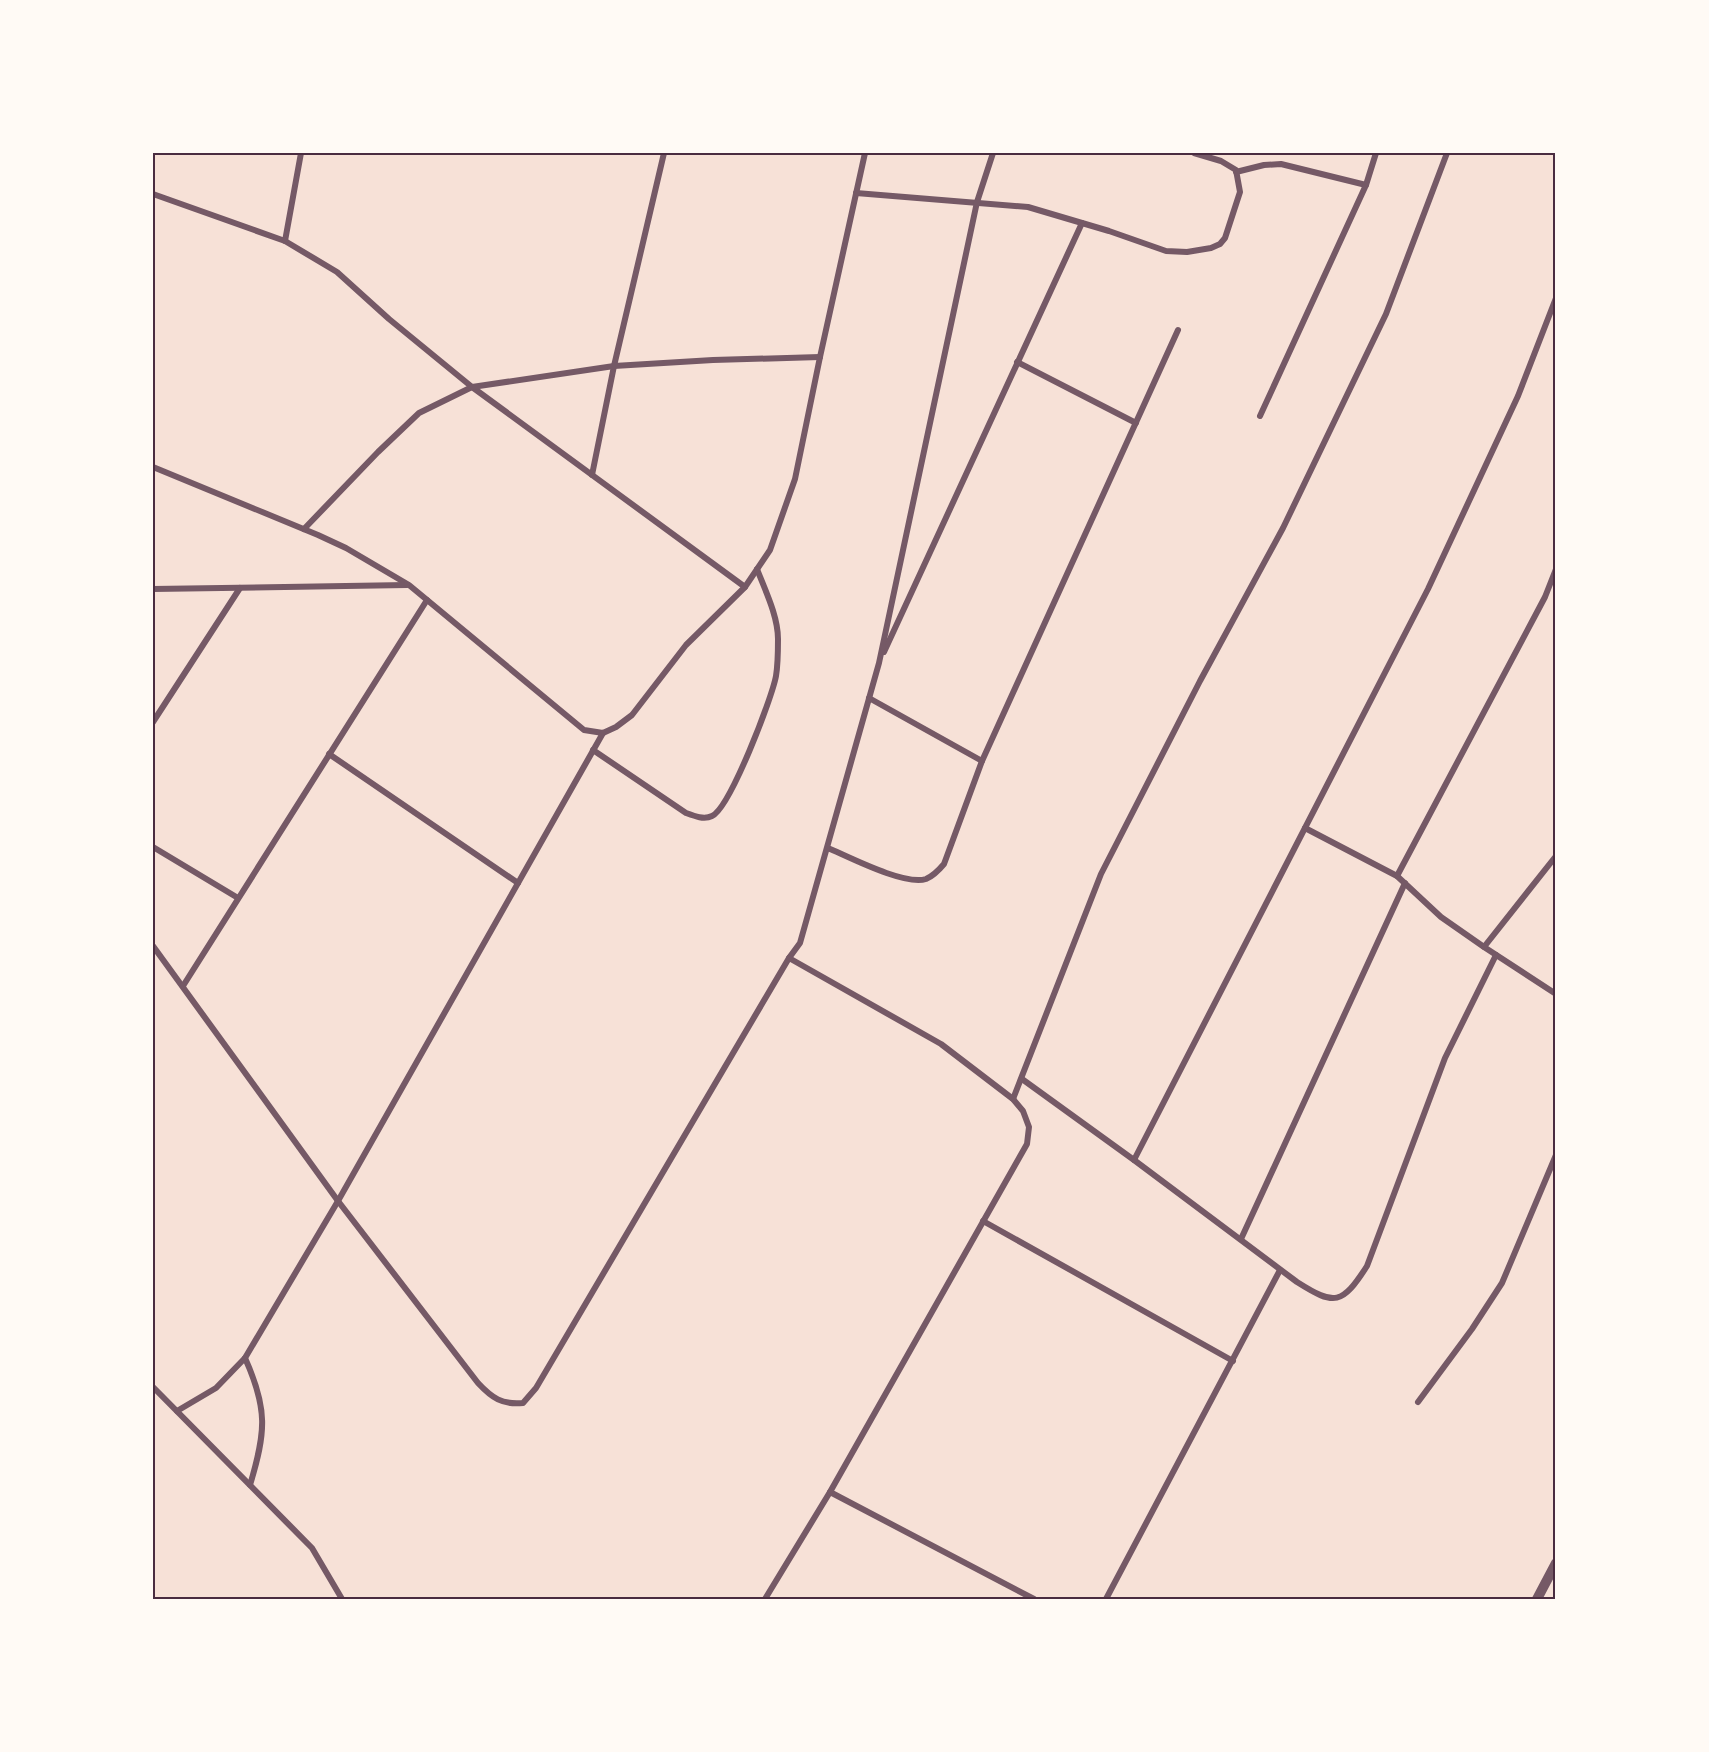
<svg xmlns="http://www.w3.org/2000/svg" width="1709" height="1752" viewBox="0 0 1709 1752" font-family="'Golos Text',sans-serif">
<rect width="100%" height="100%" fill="#f7e1d7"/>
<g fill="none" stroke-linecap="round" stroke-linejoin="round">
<!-- minor -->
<g stroke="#755966" stroke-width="6">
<path d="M1236,172L1264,165L1281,164L1366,185"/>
<path d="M856,193L1028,207L1109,231L1166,251L1187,252L1211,248L1220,244L1225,238L1240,192L1236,170L1221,161L1194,153"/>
<path d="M153,194L285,241L337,272L389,319L472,387L745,587"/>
<path d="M285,241L301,153"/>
<path d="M1017,362L1136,423"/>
<path d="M1260,416L1366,185L1376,153"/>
<path d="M153,467L318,535L346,548L409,585L584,730L603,733L616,727L632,715L686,645L745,587L770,550L795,479L820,357L865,153"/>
<path d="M592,475L614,366L664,153"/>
<path d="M304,529L378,452L419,413L472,387L614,366L713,360L820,357"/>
<path d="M153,589L407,585"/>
<path d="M884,652L1082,223"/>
<path d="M869,698L982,761"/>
<path d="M153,722L240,588"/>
<path d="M593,750L686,813C694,816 704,820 712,816C730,808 772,698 776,676C778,664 778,650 778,639C778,616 765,590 757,569"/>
<path d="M329,754L518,883"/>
<path d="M1305,828L1397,876L1441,917L1484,947L1556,994"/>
<path d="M153,847L238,898"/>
<path d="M828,848C849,857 905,886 926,879C933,876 939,870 944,864L982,761L1178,330"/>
<path d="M1397,876L1545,597L1556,569"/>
<path d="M153,946L338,1201L478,1383C492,1398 502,1405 523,1403L536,1388L789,958L800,943L879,663L977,202L993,153"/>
<path d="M1484,947L1556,856"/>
<path d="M183,986L427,600"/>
<path d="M1022,1079L1134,1160L1297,1282C1335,1306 1342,1305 1367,1266L1445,1058L1496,955"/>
<path d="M1013,1099L1101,874L1200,681L1283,528L1386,314L1447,153"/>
<path d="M1134,1160L1428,589L1518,396L1556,298"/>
<path d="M983,1221L1233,1361"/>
<path d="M1241,1239L1405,883"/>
<path d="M245,1358C268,1409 266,1432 250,1485"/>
<path d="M153,1387L312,1548L342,1599"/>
<path d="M1418,1402L1472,1329L1502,1283L1556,1155"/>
<path d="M177,1411L216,1388L245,1358L338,1201L603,733"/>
<path d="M830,1492L1034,1599"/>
<path d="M765,1599L830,1492L1027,1144L1029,1127L1023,1111L1013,1099L941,1044L789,958"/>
<path d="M1106,1599L1280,1270"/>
</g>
<!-- tertiary -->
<path stroke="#755966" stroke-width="10" d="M1537,1599L1556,1563"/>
</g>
<!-- border -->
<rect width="1709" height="1752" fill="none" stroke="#fffaf5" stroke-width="309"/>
<rect x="154" y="154" width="1400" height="1444" fill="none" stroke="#4a2c40" stroke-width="2"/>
</svg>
